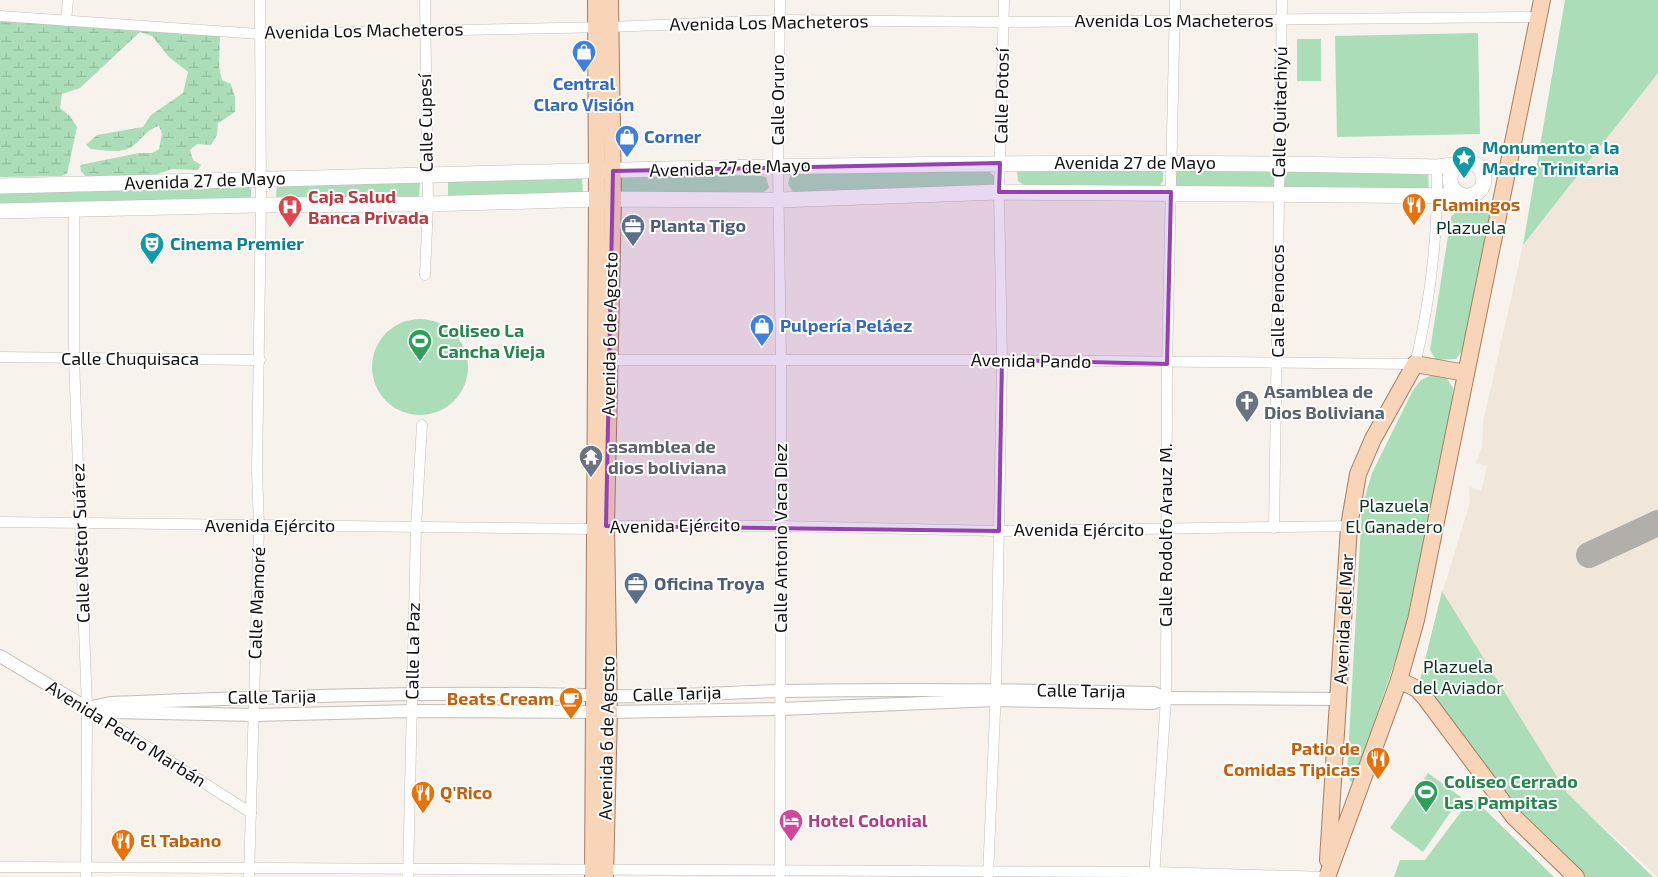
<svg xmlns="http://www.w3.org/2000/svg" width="1658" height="877" viewBox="0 0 1658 877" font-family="'Exo 2',sans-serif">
<defs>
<pattern id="wetland-marsh" width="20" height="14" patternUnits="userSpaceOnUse" patternTransform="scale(1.25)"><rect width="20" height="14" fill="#abddb9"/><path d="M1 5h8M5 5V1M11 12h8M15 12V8" fill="none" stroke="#92bd9e"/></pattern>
</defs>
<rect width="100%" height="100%" fill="#f8f2ec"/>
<!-- built -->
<path fill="#f0e7da" d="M1658,73V877L1567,794L1442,594L1470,502L1469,487L1481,491L1486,470L1487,466L1476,463L1482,447L1483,422L1523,245Z"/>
<!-- wetland -->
<path fill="url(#wetland-marsh)" d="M0,21L220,36L219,67L222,80L231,84L235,97V112L218,123L217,135L211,145L197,144L190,150L193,160L201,165L198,170L172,169L155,175L86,177L81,171L80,165L139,153H152L159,149L162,134L159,126C145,129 140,144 127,149C117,153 102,150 91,149L86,145L97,135L143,127L151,115L183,93L188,72L169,57L152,36L140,32L80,88L62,94L60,108L70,116L77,127L67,174L61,176L0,177Z"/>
<!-- green -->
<g fill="#abddb9">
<path d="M1565,0H1658V73L1523,245Z"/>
<path d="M1478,33L1480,134L1337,137L1335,36Z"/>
<rect x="1297" y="39" width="24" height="42"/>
<path d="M1024,166L1158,168L1163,173V181L1158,188L1025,186L1018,181L1017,172Z"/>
<path d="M1176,167H1276L1274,191L1176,188Z"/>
<path d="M1285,167H1428L1429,193L1283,191Z"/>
<path d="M798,172H990L994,176L995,184L993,188L798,194L792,191L788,184L790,176Z"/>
<path d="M617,176H761L766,177L769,188L764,192L618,196Z"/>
<path d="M580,178L582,179L583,193L451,199L448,195V181Z"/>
<path d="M420,182L419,197L280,200L276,196L277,186Z"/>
<path d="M248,185L251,189V198L0,208V190Z"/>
<path d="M1468,205C1483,207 1489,209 1495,223L1467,345L1456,359L1436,360L1430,350L1451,217L1457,210Z"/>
<circle cx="420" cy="367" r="48"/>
<path d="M1432,375L1446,377L1453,388L1451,410L1404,634L1357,774L1355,780L1351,782L1347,774L1362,507L1372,473L1413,390L1421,380Z"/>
<path d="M1442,591L1567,793L1653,877H1585L1532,824L1477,762L1420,680Z"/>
<path d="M1428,773L1461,797L1423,852L1390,828Z"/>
<path d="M1472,797L1554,877H1394L1400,860H1425Z"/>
</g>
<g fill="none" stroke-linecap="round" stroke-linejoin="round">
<!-- taxiway -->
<path stroke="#b2aea9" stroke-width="26" d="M1589,555L1658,523"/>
<defs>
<g id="minor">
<path d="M0,16L260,34L610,27L779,20L1003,22L1539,17"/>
<path d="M66,21L68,0"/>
<path d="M74,209V359L87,708L86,877"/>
<path d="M425,275L428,204L425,0"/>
<path d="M0,357L260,360"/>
<path d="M606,360H1002L1415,364C1431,299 1438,234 1437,167"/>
<path d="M0,522L594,529L606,526H781L999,531L1349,526"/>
<path d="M1274,528L1282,0"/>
<path d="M87,708L251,813"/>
<path d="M0,867L1154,872L1327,877"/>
<path d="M408,876L416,527L422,425"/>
<path d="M780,876L781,360L778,166L780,0"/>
<path d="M988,876L996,689L1002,360L999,192L1004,0"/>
<path d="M249,877L259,526L257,472L261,205L260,0"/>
<path d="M1154,877L1166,698L1167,364L1175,0"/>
</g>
<g id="tertiary">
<path d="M0,656L87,708L110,703C275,697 442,690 608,696C666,698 724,692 781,691C906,689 1030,690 1154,693L1166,698"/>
<path d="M97,707L111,712L255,715L412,711L609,712L781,709L995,700L1153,703L1166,698L1339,699"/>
</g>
<g id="secondary">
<circle cx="1467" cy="179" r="17"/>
<path d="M0,186C479,175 958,155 1437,167L1460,164"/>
<path d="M0,211L261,205L428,204L597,199L779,200L999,192L1462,196"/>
</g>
<g id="primary">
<path d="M1399,680L1417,689L1426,699L1514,817L1576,877"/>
<path d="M1328,860L1349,526L1358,474L1373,439L1415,364L1466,373"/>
<path d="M593,877L597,199L596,0"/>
<path d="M605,877L609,712L606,526L613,199L610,0"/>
<path d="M1327,877L1399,680L1416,620L1542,0"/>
</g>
</defs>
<!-- minor casing -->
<use href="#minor" stroke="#c2bdb7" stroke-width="11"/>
<!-- tertiary casing -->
<use href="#tertiary" stroke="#c2bdb7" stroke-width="14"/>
<!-- secondary casing -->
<use href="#secondary" stroke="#c2bdb7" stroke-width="16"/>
<!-- primary casing -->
<use href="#primary" stroke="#a57e60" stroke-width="18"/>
<!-- minor -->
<use href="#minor" stroke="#fff" stroke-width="10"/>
<!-- tertiary -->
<use href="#tertiary" stroke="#fff" stroke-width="12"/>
<!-- secondary -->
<use href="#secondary" stroke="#fff" stroke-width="15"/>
<!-- primary -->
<use href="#primary" stroke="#f8d4b9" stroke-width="16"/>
</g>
<!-- marked area -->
<path fill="#9342b2" fill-opacity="0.2" stroke="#9342b2" stroke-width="4" stroke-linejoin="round" d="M1000,163L999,192H1171L1167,364L1002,360L999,531L606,526L613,171Z"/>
<!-- icons -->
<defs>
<symbol id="shop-pin" viewBox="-11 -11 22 30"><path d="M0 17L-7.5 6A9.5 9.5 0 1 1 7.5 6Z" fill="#3f7fe0" stroke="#fff"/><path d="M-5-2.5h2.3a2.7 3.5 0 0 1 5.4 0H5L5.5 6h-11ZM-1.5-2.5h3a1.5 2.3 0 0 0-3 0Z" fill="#fff"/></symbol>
<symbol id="sight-pin" viewBox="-11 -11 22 30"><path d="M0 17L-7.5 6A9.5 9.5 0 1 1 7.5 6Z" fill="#0f9aa8" stroke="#fff"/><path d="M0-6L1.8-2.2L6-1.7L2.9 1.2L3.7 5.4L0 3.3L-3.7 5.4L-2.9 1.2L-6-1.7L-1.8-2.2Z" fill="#fff"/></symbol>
<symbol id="restaurant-pin" viewBox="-11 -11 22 30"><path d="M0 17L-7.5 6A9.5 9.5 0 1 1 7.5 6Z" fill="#e8710a" stroke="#fff"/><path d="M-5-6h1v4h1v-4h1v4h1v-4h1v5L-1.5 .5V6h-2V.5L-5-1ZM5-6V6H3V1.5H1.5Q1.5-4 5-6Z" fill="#fff"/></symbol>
<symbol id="hospital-pin" viewBox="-11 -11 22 30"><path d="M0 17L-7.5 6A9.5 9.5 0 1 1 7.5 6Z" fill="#e0444e" stroke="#fff"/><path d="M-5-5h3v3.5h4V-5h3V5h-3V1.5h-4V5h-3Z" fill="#fff"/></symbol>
<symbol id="office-pin" viewBox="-11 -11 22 30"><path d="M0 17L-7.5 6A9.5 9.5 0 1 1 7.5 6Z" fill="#5c6f8a" stroke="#fff"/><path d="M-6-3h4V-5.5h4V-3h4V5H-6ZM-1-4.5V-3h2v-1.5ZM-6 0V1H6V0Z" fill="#fff"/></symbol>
<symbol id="theatre-pin" viewBox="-11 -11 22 30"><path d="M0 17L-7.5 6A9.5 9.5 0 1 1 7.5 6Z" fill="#0f9aa8" stroke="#fff"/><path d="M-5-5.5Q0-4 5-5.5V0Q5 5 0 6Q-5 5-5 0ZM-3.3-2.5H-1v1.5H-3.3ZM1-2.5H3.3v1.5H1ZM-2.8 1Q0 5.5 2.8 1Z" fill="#fff"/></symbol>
<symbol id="stadium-pin" viewBox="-11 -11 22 30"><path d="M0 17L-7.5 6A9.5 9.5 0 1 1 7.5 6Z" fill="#2e9e5b" stroke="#fff"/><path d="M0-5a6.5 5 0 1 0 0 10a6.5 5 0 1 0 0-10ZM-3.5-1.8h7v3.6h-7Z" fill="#fff"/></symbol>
<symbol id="church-pin" viewBox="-11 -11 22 30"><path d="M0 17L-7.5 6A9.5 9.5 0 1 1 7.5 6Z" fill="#6b7280" stroke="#fff"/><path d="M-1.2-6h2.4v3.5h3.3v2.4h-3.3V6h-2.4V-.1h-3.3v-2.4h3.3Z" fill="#fff"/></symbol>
<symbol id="temple-pin" viewBox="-11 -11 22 30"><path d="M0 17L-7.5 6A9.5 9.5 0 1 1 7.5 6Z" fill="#6b7280" stroke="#fff"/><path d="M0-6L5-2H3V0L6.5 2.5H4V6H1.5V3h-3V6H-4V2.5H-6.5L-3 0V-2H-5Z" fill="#fff"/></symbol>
<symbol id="cafe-pin" viewBox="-11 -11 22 30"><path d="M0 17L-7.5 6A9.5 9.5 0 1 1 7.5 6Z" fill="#e8710a" stroke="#fff"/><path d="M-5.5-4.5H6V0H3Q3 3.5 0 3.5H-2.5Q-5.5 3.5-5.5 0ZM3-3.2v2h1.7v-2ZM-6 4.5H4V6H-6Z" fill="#fff"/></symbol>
<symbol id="hotel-pin" viewBox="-11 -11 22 30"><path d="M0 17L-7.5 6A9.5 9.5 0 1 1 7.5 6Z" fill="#d1479c" stroke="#fff"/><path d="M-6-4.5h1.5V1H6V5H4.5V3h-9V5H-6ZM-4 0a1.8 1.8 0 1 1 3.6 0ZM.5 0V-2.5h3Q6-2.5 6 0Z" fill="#fff"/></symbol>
</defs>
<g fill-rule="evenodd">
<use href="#shop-pin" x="570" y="38" width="28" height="38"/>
<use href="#shop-pin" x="613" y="123" width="28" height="38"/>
<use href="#sight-pin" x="1450" y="144" width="28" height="38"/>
<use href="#restaurant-pin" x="1400" y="191" width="28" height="38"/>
<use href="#hospital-pin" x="276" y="193" width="28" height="38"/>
<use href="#office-pin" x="619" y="212" width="28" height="38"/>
<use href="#theatre-pin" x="138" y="230" width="28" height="38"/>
<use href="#shop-pin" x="748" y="312" width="28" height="38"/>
<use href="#stadium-pin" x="406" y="327" width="28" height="38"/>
<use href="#church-pin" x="1233" y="388" width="28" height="38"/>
<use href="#temple-pin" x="577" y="443" width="28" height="38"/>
<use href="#office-pin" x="622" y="570" width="28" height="38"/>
<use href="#cafe-pin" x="557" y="685" width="28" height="38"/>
<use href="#restaurant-pin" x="1364" y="745" width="28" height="38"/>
<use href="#stadium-pin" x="1412" y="778" width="28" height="38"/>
<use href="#restaurant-pin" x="409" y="779" width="28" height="38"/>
<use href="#hotel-pin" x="777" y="807" width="28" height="38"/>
<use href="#restaurant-pin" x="109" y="827" width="28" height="38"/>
</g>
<g text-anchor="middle" stroke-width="4" stroke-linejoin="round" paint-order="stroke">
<!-- street labels -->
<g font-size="18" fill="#13110f" stroke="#fff">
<text x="1174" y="27">Avenida Los Macheteros</text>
<text transform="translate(769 23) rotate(-1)" y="6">Avenida Los Macheteros</text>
<text transform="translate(364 31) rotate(-1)" y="6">Avenida Los Macheteros</text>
<text transform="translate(1002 96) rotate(-89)" y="6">Calle Potosí</text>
<text transform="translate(778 100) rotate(-90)" y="6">Calle Oruro</text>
<text transform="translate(1280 112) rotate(-89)" y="6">Calle Quitachiyú</text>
<text transform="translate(426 123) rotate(-91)" y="6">Calle Cupesí</text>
<text x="1135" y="169">Avenida 27 de Mayo</text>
<text transform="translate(730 168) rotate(-2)" y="6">Avenida 27 de Mayo</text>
<text transform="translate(205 181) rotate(-2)" y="6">Avenida 27 de Mayo</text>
<text transform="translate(1278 301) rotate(-90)" y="6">Calle Penocos</text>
<text transform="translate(610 334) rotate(-89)" y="6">Avenida 6 de Agosto</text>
<text x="130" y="365">Calle Chuquisaca</text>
<text transform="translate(1031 361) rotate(1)" y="6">Avenida Pando</text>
<text x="270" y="532">Avenida Ejército</text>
<text transform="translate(675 526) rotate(-1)" y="6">Avenida Ejército</text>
<text x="1079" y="536">Avenida Ejército</text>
<text transform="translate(1166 535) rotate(-90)" y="6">Calle Rodolfo Arauz M.</text>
<text transform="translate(781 538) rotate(-90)" y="6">Calle Antonio Vaca Diez</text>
<text transform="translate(81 543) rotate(-92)" y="6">Calle Néstor Suárez</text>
<text transform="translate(257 603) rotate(-88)" y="6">Calle Mamoré</text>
<text transform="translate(1344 619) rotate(-87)" y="6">Avenida del Mar</text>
<text transform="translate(413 651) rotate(-89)" y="6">Calle La Paz</text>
<text transform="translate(1081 691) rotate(1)" y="6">Calle Tarija</text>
<text transform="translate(677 694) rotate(-2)" y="6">Calle Tarija</text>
<text transform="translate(272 697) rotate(-1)" y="6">Calle Tarija</text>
<text transform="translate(126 734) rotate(32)" y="6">Avenida Pedro Marbán</text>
<text transform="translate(607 738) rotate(-89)" y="6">Avenida 6 de Agosto</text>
</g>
<!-- shop labels -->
<g font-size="18" font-weight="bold" fill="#366cbe" stroke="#fff" text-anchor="start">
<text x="584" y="90" text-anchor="middle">Central<tspan x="584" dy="21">Claro Visión</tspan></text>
<text x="644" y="143">Corner</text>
<text x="780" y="332">Pulpería Peláez</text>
</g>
<!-- culture labels -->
<g font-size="18" font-weight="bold" fill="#0d838f" stroke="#fff" text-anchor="start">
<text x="1482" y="154">Monumento a la<tspan x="1482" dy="21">Madre Trinitaria</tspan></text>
<text x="170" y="250">Cinema Premier</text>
</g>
<!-- health labels -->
<g font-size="18" font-weight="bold" fill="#be3a42" stroke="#fff" text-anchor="start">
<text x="308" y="203">Caja Salud<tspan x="308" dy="21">Banca Privada</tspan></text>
</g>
<!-- food labels -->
<g font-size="18" font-weight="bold" fill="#c56008" stroke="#fff" text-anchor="start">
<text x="1432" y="211">Flamingos</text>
<text x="554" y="705" text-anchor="end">Beats Cream</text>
<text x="1360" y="755" text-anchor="end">Patio de<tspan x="1360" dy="21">Comidas Tipicas</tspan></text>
<text x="440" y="799">Q'Rico</text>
<text x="140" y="847">El Tabano</text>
</g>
<!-- service labels -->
<g font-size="18" font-weight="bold" fill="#4e5e75" stroke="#fff" text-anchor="start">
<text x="650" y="232">Planta Tigo</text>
<text x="654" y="590">Oficina Troya</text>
</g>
<!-- park labels -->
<g font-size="18" fill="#0a331b" stroke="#fff">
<text x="1471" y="234">Plazuela</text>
<text x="1394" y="512">Plazuela<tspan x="1394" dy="21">El Ganadero</tspan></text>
<text x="1458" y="673">Plazuela<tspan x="1458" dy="21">del Aviador</tspan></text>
</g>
<!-- leisure labels -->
<g font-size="18" font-weight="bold" fill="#27864d" stroke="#fff" text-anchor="start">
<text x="438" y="337">Coliseo La<tspan x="438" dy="21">Cancha Vieja</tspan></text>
<text x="1444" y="788">Coliseo Cerrado<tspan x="1444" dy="21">Las Pampitas</tspan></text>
</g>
<!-- worship labels -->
<g font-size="18" font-weight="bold" fill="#5b616d" stroke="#fff" text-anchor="start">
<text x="1264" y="398">Asamblea de<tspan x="1264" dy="21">Dios Boliviana</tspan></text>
<text x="608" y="453">asamblea de<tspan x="608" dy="21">dios boliviana</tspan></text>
</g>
<!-- hotel labels -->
<g font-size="18" font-weight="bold" fill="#b23c85" stroke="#fff" text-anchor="start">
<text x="808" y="827">Hotel Colonial</text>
</g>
</g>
</svg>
